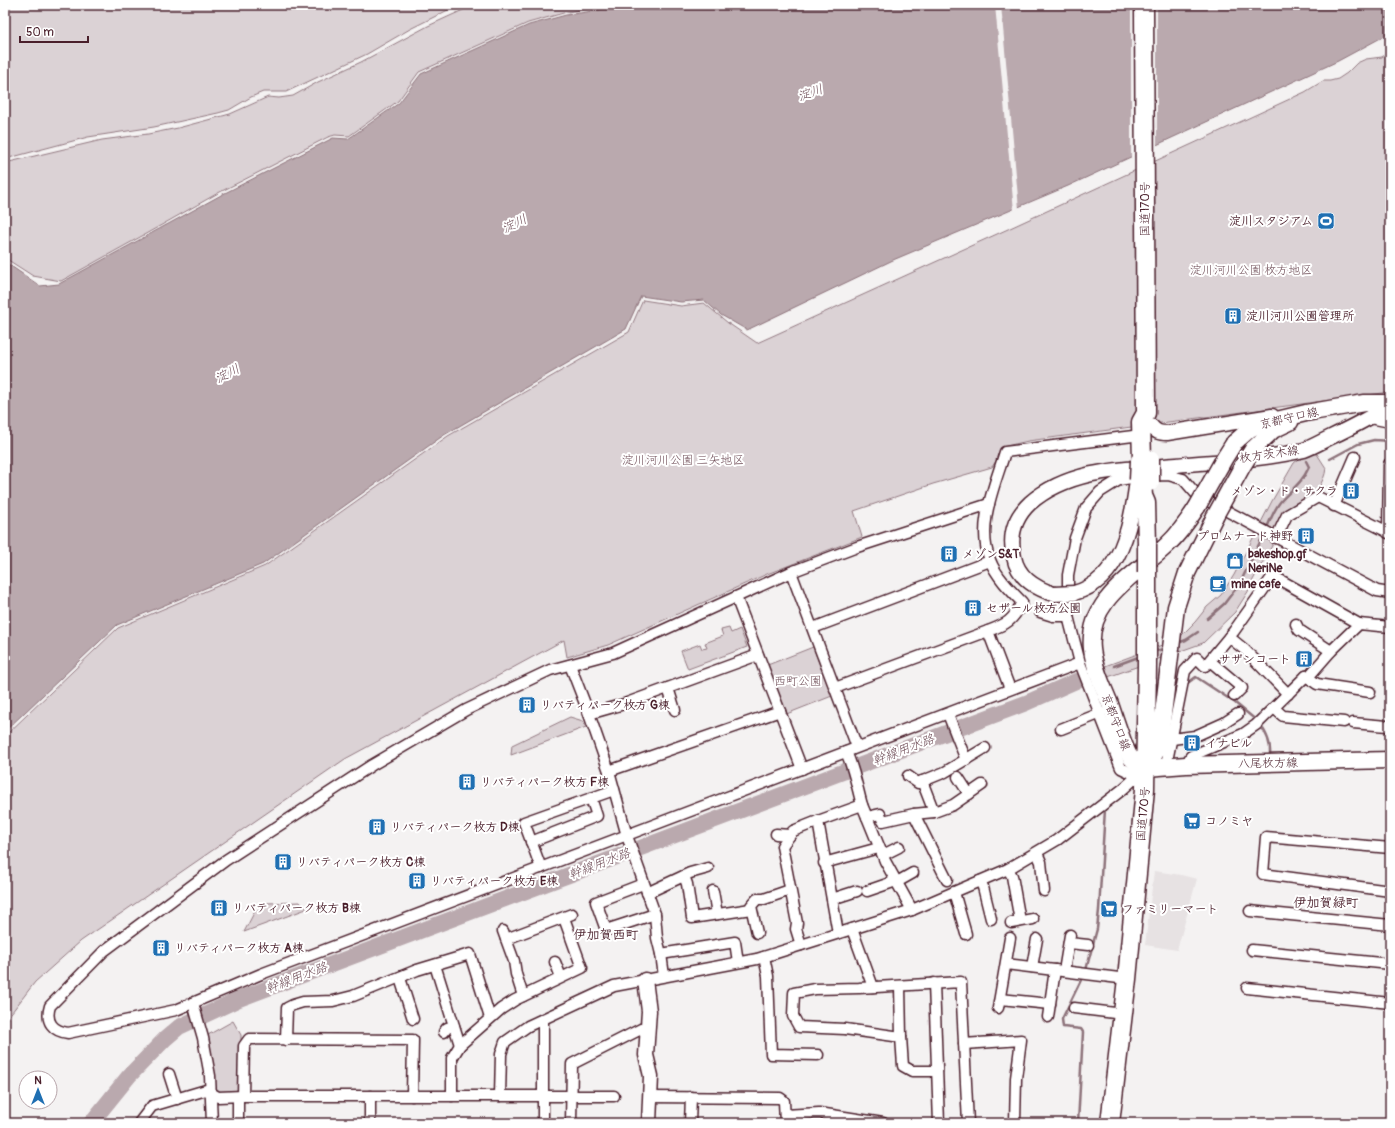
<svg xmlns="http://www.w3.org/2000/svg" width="1395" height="1128" viewBox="0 0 1395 1128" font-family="Pangolin,'Klee One',sans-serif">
<rect width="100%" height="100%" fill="#f4f2f2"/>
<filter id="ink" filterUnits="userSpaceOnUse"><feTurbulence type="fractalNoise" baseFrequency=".025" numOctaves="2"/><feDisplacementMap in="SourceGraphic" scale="8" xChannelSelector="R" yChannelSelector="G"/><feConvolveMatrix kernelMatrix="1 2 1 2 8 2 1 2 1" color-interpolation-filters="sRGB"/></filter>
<g filter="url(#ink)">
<!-- built -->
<path fill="#e7e2e3" d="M1154,871L1181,875L1197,879L1177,950L1145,945Z"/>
<!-- green -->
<g fill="#dbd2d5" stroke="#927880">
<path d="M5,5H458L410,29L367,54L286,92H263L251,97L229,110L218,113L154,127L88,137L5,159Z"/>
<path d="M474,5H601L599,7L567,12L528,23L419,72L398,101L349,136L335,135L328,137L220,192L142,236L61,281L33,276L5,258V163L102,140L148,134L178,128L230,114L268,97L279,98L293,96L318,82L361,62L428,26Z"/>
<path d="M1390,51V392L1028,441L1006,446L992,467L933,484L854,511L862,537L767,574L608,645L567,657L564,640L345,759L81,941L35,982L5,1021V736L118,628L265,566L448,436L629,332L643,300L681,306L704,303L728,323L757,343L1008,229L1305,92L1323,81H1330L1338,79L1347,73L1357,63L1366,59L1382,57Z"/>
<path d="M1317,454L1326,468C1323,498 1284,517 1270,542L1273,544L1248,589L1249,590L1235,612L1203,643L1108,677L1105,666L1178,639L1195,622L1207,607L1221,595L1234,575L1272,501L1294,463L1304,455Z"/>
<path d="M729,628L731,633L740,629L747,647L688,669L681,651L700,644L702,649L707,648L705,643L723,636L721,630Z"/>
<path d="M813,647L832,696L784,715L765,666Z"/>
<path d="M570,717L583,721L586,727L511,755L512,745Z"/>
<path d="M300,902L303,906L309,908L244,932L255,911L263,910L267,903Z"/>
<path d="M233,1021L241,1035V1086L236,1092H221L216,1088L208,1035Z"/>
</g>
<!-- water -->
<path fill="#baa9ae" stroke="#8d727a" d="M606,5H1390V33L1338,61L1068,186L893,260L747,330L721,315L704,300L681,302L641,296L626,329L444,435L263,564L117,625L5,731V262L40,286L59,284L223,194L333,138L348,139L399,103L421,74L529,25L566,15L600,10Z"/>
<!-- pier -->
<g fill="#f4f2f2">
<path d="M995,5H1001L1019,209L1014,211Z"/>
<path d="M1131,5H1157V146L1131,158Z"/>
</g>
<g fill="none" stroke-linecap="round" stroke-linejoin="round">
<!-- stream -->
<g stroke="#8d727a" stroke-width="2.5">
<path d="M1330,459L1358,444L1374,440L1390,441"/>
<path d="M1266,530C1270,521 1274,509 1281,501C1292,489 1302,483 1309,467L1306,461"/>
<path d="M1207,619L1224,604L1240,583L1264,534"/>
<path d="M1178,643L1186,640L1198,632"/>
<path d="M1153,652L1166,648"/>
<path d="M1114,666L1141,656"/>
<path d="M1189,682L1196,677L1234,702L1257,721"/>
<path d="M1260,724C1267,735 1271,743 1270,755"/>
<path d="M1086,970L1097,929L1099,910L1105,809"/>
<path d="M1078,1123L1083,1032L1081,1029L1063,1027L1062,1019L1083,976"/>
</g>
<!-- river -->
<path stroke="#baa9ae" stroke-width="16" d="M91,1123L129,1076L165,1039L179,1027L239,999L1026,703L1076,681"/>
<defs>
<g id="street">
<path d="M1370,418L1390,422"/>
<path d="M989,504L857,547L791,572L613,653L550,670L466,710L372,765L226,860L104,951L50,1006C45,1022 53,1031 68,1033L176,1010L261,974L1080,663"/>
<path d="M1334,506L1355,457"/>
<path d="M1388,533L1389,464"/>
<path d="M1276,538L1287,515L1318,497L1390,533"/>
<path d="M791,572L857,747"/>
<path d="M736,597L802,769"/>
<path d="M1040,612L1053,616H1068"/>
<path d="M1296,624L1299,630L1331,651"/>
<path d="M813,628L990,561"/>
<path d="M1229,637L1245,650L1288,694"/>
<path d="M1210,661L1242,688L1234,696"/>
<path d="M570,665L589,714L609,771L627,836L655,914L657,938L661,954L664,976"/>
<path d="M1306,676L1317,684L1370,692"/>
<path d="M668,688L675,710"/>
<path d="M835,688L988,631"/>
<path d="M1010,689L988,631C1007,624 1013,621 1022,602C1010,590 996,576 990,560C976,526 995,485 1005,452L1141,435"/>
<path d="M1274,708L1283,716L1344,722"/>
<path d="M589,714L624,704L758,655"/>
<path d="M948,714L966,760"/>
<path d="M1353,723L1387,726L1390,728"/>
<path d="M1061,729L1101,713"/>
<path d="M1172,739L1195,736L1224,723L1238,714"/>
<path d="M846,752C854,769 857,787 862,805"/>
<path d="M1186,765L1191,756L1243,734L1256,725L1306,676L1310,675L1331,651L1359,624L1390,627"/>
<path d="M1166,766L1185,671L1197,658L1205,666L1234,631L1273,576L1359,624"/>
<path d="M609,771L780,711"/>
<path d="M908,776L918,783L945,772L985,748"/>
<path d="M1138,776L1121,768L1080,663L1068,616V575L1075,538L1086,508L1100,492L1119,480L1143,476L1168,475L1183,479L1197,495L1377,591L1390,593"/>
<path d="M958,777L969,794"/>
<path d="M922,781L934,812"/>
<path d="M914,814L947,880"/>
<path d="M867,817L885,861L912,910"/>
<path d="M776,834L790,835"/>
<path d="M531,842L597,816L591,798"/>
<path d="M1390,848L1266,837L1263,874L1390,891"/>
<path d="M1037,853L1041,862L1044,891"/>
<path d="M883,855L899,847"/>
<path d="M824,863L875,849"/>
<path d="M541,868L524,822L614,790"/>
<path d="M1008,869L1012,876L1020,921"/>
<path d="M684,876L687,884L692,918L751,909"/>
<path d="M980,881L983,887L991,919"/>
<path d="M897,882L913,873"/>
<path d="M643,884L596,902L606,930L655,914"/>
<path d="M713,891L717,914"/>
<path d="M867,891L896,881"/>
<path d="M954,892L966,934"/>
<path d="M647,893L690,873L708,868"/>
<path d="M832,899L857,891"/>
<path d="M1250,911L1390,925"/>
<path d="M1011,923L1033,919"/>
<path d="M852,929L873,987"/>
<path d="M503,931L514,961L516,974L523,996"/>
<path d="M757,933L751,906L757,899H764L790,890"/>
<path d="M838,933L818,821L862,805L867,817L880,814L883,821L914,814L934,812L953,805L982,785"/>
<path d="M506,939L572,914"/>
<path d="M1069,943L1088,945"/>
<path d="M801,945L796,929L797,923L782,846L793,831L818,821"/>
<path d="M1252,950L1390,964"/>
<path d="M661,954L735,942L738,962"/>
<path d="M764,957L768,976L771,1054L818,1055"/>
<path d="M555,962L561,977"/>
<path d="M1006,964L1127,979"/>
<path d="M435,965L460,1045"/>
<path d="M1032,967L1037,939"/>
<path d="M1064,971L1070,935"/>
<path d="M400,978L413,1019"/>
<path d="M934,983L939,1123"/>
<path d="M900,986L901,1037L903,1066L912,1071H937"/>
<path d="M1247,988L1390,1003"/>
<path d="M1000,999L1050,1004"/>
<path d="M193,1003L203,1038L210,1076L212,1123"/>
<path d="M998,1008L1010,938"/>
<path d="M1074,1008L1123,1014"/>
<path d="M1048,1017L1055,970"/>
<path d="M444,1032L447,1028L454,1026"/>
<path d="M901,1037L845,1029L799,1027L793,1016L794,993L815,989L859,988L961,982L968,1123"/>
<path d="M286,1040L287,1008L293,1005L303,1002L333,1001L353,996L417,970L470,954L490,1018"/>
<path d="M964,1044L1021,1040L1016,1078L1015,1123"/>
<path d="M169,1074L177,1099"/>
<path d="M243,1096L244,1046L249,1039L413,1040L412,1096"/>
<path d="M370,1096V1123"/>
<path d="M452,1096V1058L460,1045L501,1009L515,1000L582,968L564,918"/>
<path d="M500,1096L501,1054L505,1042L528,1026L614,986L757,959L912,910L954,892L1008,869L1057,840L1123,789L1146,768"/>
<path d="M238,1097V1123"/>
<path d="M650,1097L780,1098L784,1101L785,1123"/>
<path d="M785,1115L819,1113L883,1123"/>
<path d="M139,1123L152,1106L206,1090L218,1097L243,1096H614"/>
<path d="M543,1123V1019"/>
<path d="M571,1123L572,1064L647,1026"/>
<path d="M690,1123L691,1097"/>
</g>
<g id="secondary">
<path d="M1151,426C1156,432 1159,433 1167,433L1272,416"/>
<path d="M1074,593C1121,581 1132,522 1137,480"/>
<path d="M1054,594C1035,588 1018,578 1014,557C1009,536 1014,518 1030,503C1070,468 1128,469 1177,465C1219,461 1263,460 1304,450C1312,447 1321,442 1329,438C1350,428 1370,418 1390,405"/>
<path d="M645,980L649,1011L646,1055L651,1076L649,1123"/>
</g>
<g id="primary">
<path d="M1234,443L1250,429L1260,424L1306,413L1364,403H1390"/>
<path d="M1253,449L1273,430L1290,422"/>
<path d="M1146,768C1141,765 1135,762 1131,758C1126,753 1113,713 1110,704C1103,687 1094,668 1092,649C1087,599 1136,575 1167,545C1179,534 1188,521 1197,507"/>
<path d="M1146,768L1159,747L1176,607L1187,573L1215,516"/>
<path d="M1146,768L1186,765L1390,760"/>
</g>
<g id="highway">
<path d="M1142,460L1141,422L1146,413L1144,5"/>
<path d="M1142,482L1143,496L1146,503L1147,544"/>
<path d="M1110,1123L1127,979L1145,789L1147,665V573"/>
</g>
</defs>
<!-- street casing -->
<use href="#street" stroke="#4a1f2b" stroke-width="13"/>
<!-- secondary casing -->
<use href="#secondary" stroke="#4a1f2b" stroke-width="17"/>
<!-- primary casing -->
<use href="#primary" stroke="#4a1f2b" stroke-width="19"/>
<!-- highway casing -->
<use href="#highway" stroke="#4a1f2b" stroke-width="21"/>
<!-- street -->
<use href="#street" stroke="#fff" stroke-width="10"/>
<!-- secondary -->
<use href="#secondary" stroke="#fff" stroke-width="14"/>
<!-- primary -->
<use href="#primary" stroke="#fff" stroke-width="16"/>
<!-- highway -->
<use href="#highway" stroke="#fff" stroke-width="18"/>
<defs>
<g id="secondary-bridge">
<path d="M1137,480L1138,460"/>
<path d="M1054,594L1074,593"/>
</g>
<g id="primary-bridge">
<path d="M1197,507L1224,459L1234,443"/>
<path d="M1215,516L1243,465L1253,449"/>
</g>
<g id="highway-bridge">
<path d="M1150,459V482"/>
<path d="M1147,544V573"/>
</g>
</defs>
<!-- secondary-bridge casing -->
<use href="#secondary-bridge" stroke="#4a1f2b" stroke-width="17" stroke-linecap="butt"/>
<!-- primary-bridge casing -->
<use href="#primary-bridge" stroke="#4a1f2b" stroke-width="19" stroke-linecap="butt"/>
<!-- highway-bridge casing -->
<use href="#highway-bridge" stroke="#4a1f2b" stroke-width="21" stroke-linecap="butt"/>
<!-- secondary-bridge -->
<use href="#secondary-bridge" stroke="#fff" stroke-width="14"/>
<!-- primary-bridge -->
<use href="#primary-bridge" stroke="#fff" stroke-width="16"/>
<!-- highway-bridge -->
<use href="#highway-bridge" stroke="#fff" stroke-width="18"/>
</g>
</g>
<!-- icons -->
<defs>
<symbol id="stadium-square" viewBox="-11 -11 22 22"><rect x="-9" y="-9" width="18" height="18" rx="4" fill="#1f6fb2" stroke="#fff"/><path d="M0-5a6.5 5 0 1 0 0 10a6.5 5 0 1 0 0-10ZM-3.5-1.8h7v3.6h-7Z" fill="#fff"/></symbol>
<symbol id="building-square" viewBox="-11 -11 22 22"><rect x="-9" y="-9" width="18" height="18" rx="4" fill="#1f6fb2" stroke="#fff"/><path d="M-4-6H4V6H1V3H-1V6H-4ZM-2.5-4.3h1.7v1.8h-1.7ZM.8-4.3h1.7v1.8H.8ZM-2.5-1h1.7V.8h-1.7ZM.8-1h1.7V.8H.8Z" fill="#fff"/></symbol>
<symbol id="shop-square" viewBox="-11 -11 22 22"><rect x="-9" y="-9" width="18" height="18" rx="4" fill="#1f6fb2" stroke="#fff"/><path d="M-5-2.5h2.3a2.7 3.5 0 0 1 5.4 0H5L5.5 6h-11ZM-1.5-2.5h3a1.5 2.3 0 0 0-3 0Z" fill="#fff"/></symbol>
<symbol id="cafe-square" viewBox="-11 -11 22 22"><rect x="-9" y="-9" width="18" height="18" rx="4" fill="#1f6fb2" stroke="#fff"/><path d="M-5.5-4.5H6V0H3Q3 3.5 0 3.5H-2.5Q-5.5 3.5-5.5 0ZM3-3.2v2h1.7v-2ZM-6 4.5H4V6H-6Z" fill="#fff"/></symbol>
<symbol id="supermarket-square" viewBox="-11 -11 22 22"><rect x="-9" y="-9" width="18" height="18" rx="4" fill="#1f6fb2" stroke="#fff"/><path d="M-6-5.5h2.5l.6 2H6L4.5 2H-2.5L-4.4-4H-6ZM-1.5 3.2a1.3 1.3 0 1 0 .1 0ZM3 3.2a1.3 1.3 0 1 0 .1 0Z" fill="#fff"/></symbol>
</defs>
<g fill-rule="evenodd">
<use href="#stadium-square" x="1316" y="211" width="20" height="20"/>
<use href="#building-square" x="1223" y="306" width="20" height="20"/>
<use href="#building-square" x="1341" y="481" width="20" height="20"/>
<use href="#building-square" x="1296" y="526" width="20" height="20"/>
<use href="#building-square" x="939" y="544" width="20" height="20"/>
<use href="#shop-square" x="1225" y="551" width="20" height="20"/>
<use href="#cafe-square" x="1208" y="574" width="20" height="20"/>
<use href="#building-square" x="963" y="598" width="20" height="20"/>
<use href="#building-square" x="1294" y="649" width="20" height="20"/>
<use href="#building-square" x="517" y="695" width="20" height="20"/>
<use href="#building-square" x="1182" y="733" width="20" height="20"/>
<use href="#building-square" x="457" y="772" width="20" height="20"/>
<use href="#supermarket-square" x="1182" y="811" width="20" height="20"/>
<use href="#building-square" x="367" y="817" width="20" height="20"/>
<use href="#building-square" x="273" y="852" width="20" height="20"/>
<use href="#building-square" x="407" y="871" width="20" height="20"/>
<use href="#building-square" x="209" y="898" width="20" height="20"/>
<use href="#supermarket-square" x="1099" y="899" width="20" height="20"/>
<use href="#building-square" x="151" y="938" width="20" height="20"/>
</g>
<g text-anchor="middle" stroke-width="4" stroke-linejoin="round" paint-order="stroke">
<!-- street labels -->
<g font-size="12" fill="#4a1f2b" stroke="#fff">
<text transform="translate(1145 209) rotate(-90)" y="4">国道170号</text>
<text transform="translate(1289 418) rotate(-13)" y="4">京都守口線</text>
<text transform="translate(1269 454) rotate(-8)" y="4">枚方茨木線</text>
<text transform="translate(1116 722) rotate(69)" y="4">京都守口線</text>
<text transform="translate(1268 763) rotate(-1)" y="4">八尾枚方線</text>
<text transform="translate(1143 814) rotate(-85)" y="4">国道170号</text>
</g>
<!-- poi labels -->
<g font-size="12" font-weight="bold" fill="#4a1f2b" stroke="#fff" text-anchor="start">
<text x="1313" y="225" text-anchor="end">淀川スタジアム</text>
<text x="1246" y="320">淀川河川公園管理所</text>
<text x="1338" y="495" text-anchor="end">メゾン・ド・サクラ</text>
<text x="1293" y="540" text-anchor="end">プロムナード神野</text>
<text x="962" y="558">メゾンS&amp;T</text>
<text x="1248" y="558">bakeshop.gf<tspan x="1248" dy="14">NeriNe</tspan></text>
<text x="1231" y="588">mine cafe</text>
<text x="986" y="612">セザール枚方公園</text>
<text x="1291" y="663" text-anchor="end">サザンコート</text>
<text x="540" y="709">リバティパーク枚方 G棟</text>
<text x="1205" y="747">イナビル</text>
<text x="480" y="786">リバティパーク枚方 F棟</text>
<text x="1205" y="825">コノミヤ</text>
<text x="390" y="831">リバティパーク枚方 D棟</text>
<text x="296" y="866">リバティパーク枚方 C棟</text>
<text x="430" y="885">リバティパーク枚方 E棟</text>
<text x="232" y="912">リバティパーク枚方 B棟</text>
<text x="1122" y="913">ファミリーマート</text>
<text x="174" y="952">リバティパーク枚方 A棟</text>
</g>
<!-- park labels -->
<g font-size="12" fill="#6e4c56" stroke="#fff">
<text x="1251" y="274">淀川河川公園 枚方地区</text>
<text x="683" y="464">淀川河川公園 三矢地区</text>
<text x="798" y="685">西町公園</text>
</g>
<!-- water labels -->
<g font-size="13" font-style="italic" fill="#714f59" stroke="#fff">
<text transform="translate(810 92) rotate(-20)" y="5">淀川</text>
<text transform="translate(514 223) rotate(-26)" y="5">淀川</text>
<text transform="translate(227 373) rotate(-28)" y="5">淀川</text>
<text transform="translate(903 749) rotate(-21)" y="5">幹線用水路</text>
<text transform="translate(599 863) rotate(-21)" y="5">幹線用水路</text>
<text transform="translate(296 977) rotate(-21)" y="5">幹線用水路</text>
</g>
<!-- neighbourhood labels -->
<g font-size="13" font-weight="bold" fill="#4a1f2b" stroke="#fff">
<text x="1326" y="907">伊加賀緑町</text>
<text x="606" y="939">伊加賀西町</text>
</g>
</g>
<!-- margin -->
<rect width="1395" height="1128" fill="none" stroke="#fff" stroke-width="20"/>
<rect x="10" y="10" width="1375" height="1108" fill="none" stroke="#4a1f2b" stroke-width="1.5" filter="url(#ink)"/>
<!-- north arrow -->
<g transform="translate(38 1090)"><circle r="19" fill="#ffffff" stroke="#b7a5aa"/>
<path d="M0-3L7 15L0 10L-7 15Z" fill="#1f6fb2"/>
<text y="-6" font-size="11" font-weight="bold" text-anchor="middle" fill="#4a1f2b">N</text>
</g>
<!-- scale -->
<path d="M20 36v6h68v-6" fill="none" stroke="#4a1f2b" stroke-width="2"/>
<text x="26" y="36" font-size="12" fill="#4a1f2b" stroke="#ffffff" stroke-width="3" paint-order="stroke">50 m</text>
</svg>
